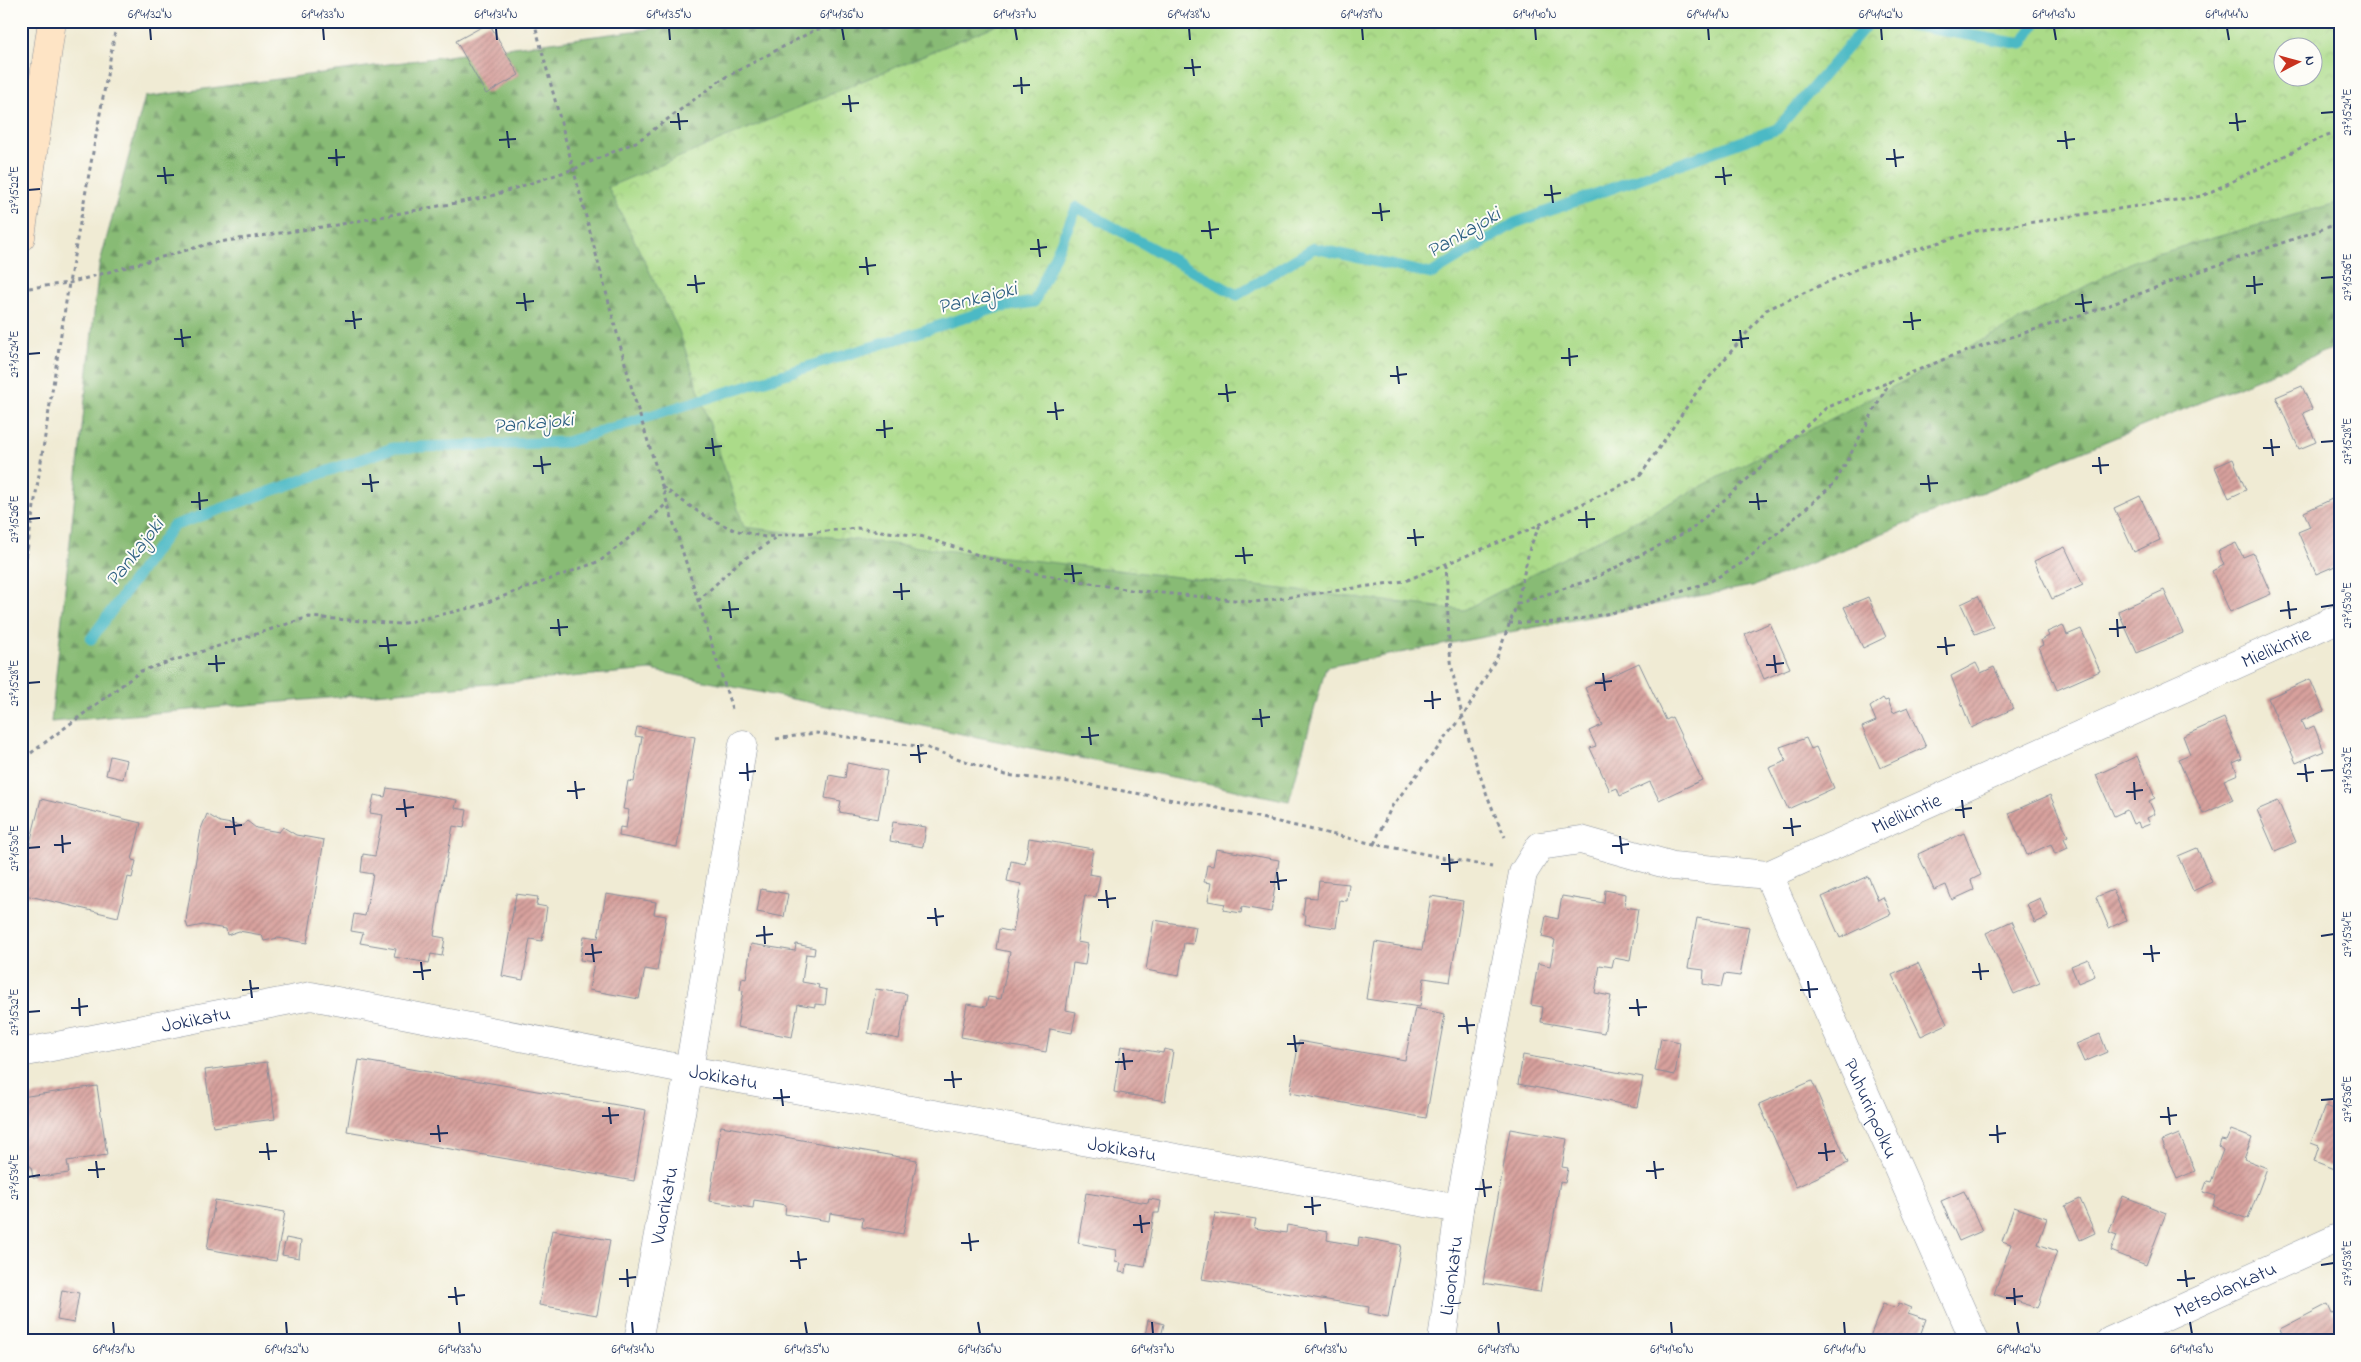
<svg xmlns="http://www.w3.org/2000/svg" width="2361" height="1362" viewBox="0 0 2361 1362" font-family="'Indie Flower',sans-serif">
<defs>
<pattern id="forest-firs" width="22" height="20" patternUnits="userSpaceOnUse" patternTransform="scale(1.25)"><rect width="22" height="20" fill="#88bb75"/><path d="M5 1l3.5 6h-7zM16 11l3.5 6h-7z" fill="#6e9863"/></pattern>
<pattern id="park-crowns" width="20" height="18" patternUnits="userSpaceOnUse" patternTransform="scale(1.25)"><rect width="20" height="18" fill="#abdb89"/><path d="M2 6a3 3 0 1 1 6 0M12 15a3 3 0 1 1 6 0" fill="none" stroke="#93bc79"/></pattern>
<pattern id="building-hatch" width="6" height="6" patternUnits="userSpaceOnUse" patternTransform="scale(1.25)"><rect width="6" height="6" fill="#d8a19d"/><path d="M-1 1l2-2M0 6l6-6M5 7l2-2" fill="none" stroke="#ae8483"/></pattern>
</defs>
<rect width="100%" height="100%" fill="#fdfcf7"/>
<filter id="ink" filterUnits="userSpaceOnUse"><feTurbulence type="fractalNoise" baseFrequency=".02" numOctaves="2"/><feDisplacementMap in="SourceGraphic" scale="10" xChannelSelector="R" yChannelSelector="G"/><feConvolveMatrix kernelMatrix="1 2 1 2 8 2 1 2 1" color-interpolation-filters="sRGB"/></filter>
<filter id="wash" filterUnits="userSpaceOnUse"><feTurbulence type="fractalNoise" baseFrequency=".0096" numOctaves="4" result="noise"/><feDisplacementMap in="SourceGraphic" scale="20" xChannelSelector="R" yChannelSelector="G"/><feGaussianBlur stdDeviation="1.12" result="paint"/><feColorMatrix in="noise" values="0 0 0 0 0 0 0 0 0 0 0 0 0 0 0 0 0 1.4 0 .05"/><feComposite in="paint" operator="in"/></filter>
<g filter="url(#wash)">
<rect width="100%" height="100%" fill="#f0ebd4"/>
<!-- forest -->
<path fill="url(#forest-firs)" stroke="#52756a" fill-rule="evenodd" d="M674,21H2340V345L1757,585L1326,667L1289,801L651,670L51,722L99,266L145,97L662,27ZM2284,48H2314V78H2284Z"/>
<!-- park -->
<path fill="url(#park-crowns)" stroke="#638574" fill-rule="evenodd" d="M1006,21H2340V202L2136,260L1464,610L744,527L679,331L608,187ZM2284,48H2314V78H2284Z"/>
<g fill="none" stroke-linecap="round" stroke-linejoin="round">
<!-- stream -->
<g stroke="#4bb9c5" stroke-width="11">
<path d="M1885,21L2022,44L2037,21"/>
<path d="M91,639L173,526L393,448L567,442L996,308L1034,302L1077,207L1237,295L1314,248L1431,274L1515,223L1777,129L1870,21"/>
</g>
</g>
<g id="blocks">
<!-- building -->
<g fill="url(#building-hatch)">
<path d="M489,23L519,75L486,94L456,41Z"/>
<path d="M2302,386L2312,409L2303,413L2316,442L2299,449L2276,397Z"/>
<path d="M2233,459L2246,490L2229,498L2215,467Z"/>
<path d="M2140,496L2160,540L2134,552L2114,508Z"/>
<path d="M2332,499L2340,515V564L2316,574L2298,532L2310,527L2304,512Z"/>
<path d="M2236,543L2243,557L2253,553L2271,594L2230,612L2212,571L2224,565L2218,551Z"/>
<path d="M2065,547L2083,585L2052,599L2034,561Z"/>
<path d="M2164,590L2183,633L2137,653L2118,611Z"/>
<path d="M1978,596L1993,627L1975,634L1961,604Z"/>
<path d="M1868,597L1886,637L1863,648L1844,607Z"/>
<path d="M1770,623L1790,668L1764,679L1745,634Z"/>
<path d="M2063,625L2067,635L2081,629L2100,671L2057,690L2039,647L2043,645L2041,640L2049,636L2047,632Z"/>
<path d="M1639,663L1666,720L1672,717L1702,780L1659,800L1650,782L1620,796L1617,788L1610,791L1590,748L1596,746L1589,731L1602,725L1585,688Z"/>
<path d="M1976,663L1981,673L1994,667L2013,709L1971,728L1951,676Z"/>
<path d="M2310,679L2324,711L2301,721L2305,730L2314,726L2324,751L2296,763L2268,698Z"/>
<path d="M1883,698L1885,701L1888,700L1893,713L1908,707L1926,747L1880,768L1862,727L1876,721L1870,707Z"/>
<path d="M2224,718L2242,759L2233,763L2238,774L2224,780L2233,800L2203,814L2178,759L2190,754L2183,736Z"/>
<path d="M637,727L695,737L677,847L619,836L620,827L626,828L629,810L623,809L628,781L634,782L642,737L635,736Z"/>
<path d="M1806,738L1811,749L1816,747L1834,788L1788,809L1769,768L1786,761L1780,747Z"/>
<path d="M110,756L127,760L123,779L106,775Z"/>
<path d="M2137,756L2155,798L2149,801L2155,814L2147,818L2150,824L2140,828L2138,822L2133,824L2127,810L2114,816L2096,775Z"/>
<path d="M847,763L887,771L878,819L839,812L841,801L825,798L829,775L845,778Z"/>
<path d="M387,788L457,800L455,808L467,810L464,828L453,826L441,892L434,936L445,938L442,956L431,954L429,963L394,957L396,949L360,943L363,933L351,931L354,914L365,916L373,874L361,872L363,854L375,856L383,815L370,813L374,795L385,797Z"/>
<path d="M2050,795L2068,836L2064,838L2068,848L2055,854L2051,844L2027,855L2009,813Z"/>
<path d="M41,799L141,823L132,860L136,861L132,878L128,877L118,917L21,894V879Z"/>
<path d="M2278,801L2296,842L2275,851L2257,810Z"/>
<path d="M207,814L220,822L243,826L247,821L256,828L279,832L283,827L296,835L324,840L307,943L278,938L264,941L262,935L239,931L227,935L226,929L203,925L188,928L186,922L187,913L201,829Z"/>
<path d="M893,822L926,827L923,847L890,841Z"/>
<path d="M1964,833L1981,875L1971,880L1974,890L1952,900L1946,885L1934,890L1918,854Z"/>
<path d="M1029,838L1093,849L1089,874L1100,876L1096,897L1085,895L1077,942L1088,944L1085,965L1073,963L1066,1010L1076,1012L1072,1033L1050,1029L1046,1052L961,1037L967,1004L986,1007L988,997L1001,999L1010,952L996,949L999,929L1013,932L1021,884L1007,881L1011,861L1025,864Z"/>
<path d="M2197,848L2212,882L2193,891L2178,856Z"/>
<path d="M1216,849L1279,860L1271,912L1242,907L1241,913L1223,910L1225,904L1208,901L1211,883L1204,882L1207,865L1213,866Z"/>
<path d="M1868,876L1878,900L1883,897L1891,914L1840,938L1822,897Z"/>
<path d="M1319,881L1349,884L1347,901L1340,900L1336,928L1305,924L1306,915H1303L1305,897L1317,898Z"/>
<path d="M761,889L788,894L784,917L757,912Z"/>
<path d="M1605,890L1626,894L1625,907L1638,909L1630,961L1614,958L1612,967L1600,965L1595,993L1611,996L1604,1033L1541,1022L1543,1007L1531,1005L1538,963L1550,966L1555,940L1542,937L1546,916L1558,919L1562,896L1604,903Z"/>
<path d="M2113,890L2126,920L2109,928L2096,897Z"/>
<path d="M516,894L538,897L536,905L547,907L542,941L530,939L523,980L502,976Z"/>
<path d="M606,894L656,902L654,914L666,916L657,971L645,969L639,999L589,990L594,962L580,960L584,936L598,938Z"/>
<path d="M1431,896L1463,901L1450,982L1424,978L1420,1007L1366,999L1375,942L1422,950Z"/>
<path d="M2040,898L2048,917L2035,923L2027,904Z"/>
<path d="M1697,918L1749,927L1740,976L1724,974L1721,987L1703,984L1704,970L1688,968Z"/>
<path d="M1154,920L1196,927L1193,944L1184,943L1179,976L1146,970Z"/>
<path d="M2012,921L2040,983L2014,994L1986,933Z"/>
<path d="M751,944L795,951L796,944L815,948L814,955L806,954L802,982L819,985L818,988L827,990L825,1005L815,1004V1007L798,1004L792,1037L737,1027L743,991L740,990L742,978L746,979Z"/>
<path d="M2088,959L2095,976L2078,983L2071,966Z"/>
<path d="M1918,963L1947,1024L1921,1036L1892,975Z"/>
<path d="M876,989L907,994L899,1039L868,1033Z"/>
<path d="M1415,1008L1445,1014L1426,1118L1290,1093L1299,1041L1405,1060Z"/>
<path d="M2100,1034L2107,1052L2084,1062L2076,1044Z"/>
<path d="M1661,1038L1680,1042L1675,1075L1655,1071Z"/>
<path d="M1121,1046L1163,1053L1164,1049L1173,1051L1165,1101L1114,1092Z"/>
<path d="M1523,1055L1643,1077L1637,1107L1518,1084Z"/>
<path d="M359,1060L646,1110L634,1181L347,1131Z"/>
<path d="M267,1062L275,1119L213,1127L205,1070Z"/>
<path d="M1812,1081L1848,1163L1796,1187L1759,1104Z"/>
<path d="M97,1086L107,1155L67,1161L69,1173L33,1178L31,1166L21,1167V1097Z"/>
<path d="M2325,1106L2340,1111V1171L2314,1161L2319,1146L2311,1143Z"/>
<path d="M721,1126L917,1160L903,1234L862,1227L863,1218L830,1213L829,1221L785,1214L786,1205L754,1200L753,1208L709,1201Z"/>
<path d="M1510,1129L1567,1139L1562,1167L1568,1168L1565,1183L1560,1182L1540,1292L1483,1283Z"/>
<path d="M2231,1130L2252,1138L2244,1159L2267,1168L2248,1219L2213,1206L2216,1196L2203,1192L2207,1181L2211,1182L2223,1150L2219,1147L2221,1140L2226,1141Z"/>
<path d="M2179,1134L2195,1171L2177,1179L2162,1141Z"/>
<path d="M1964,1191L1982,1231L1959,1241L1941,1201Z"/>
<path d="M1086,1193L1148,1203L1149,1199L1161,1201L1159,1213H1154L1145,1267L1127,1264L1126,1273L1119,1272L1121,1263L1115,1262L1116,1250L1078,1243Z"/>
<path d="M2123,1196L2166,1213L2146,1265L2111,1251L2117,1235L2109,1232Z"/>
<path d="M2080,1199L2095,1233L2080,1240L2065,1206Z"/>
<path d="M215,1200L285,1212L276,1261L207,1249Z"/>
<path d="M2014,1207L2047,1218L2038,1244L2057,1251L2038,1308L1994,1294L2011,1244L2002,1241Z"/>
<path d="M1215,1213L1256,1219L1254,1228L1286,1233L1287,1225L1328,1232L1327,1240L1358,1246L1359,1237L1401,1245L1388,1317L1368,1313L1369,1307L1202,1279Z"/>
<path d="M552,1230L610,1240L597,1315L539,1305Z"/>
<path d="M286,1238L301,1241L299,1258L282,1255Z"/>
<path d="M62,1290L79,1293L74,1323L57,1320Z"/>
<path d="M1899,1303L1911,1308L1908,1313L1926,1319L1918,1341L1869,1339L1883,1304L1896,1308Z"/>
<path d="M2328,1304L2332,1313L2338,1311L2340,1315L2338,1325L2340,1341H2285L2280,1329Z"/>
<path d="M1148,1320L1164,1324L1160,1341H1144Z"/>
<path d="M278,1337L294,1339V1341H277Z"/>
</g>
</g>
</g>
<g filter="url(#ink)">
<use href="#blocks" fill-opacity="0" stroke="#868d99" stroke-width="1"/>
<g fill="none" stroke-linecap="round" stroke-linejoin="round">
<defs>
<g id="street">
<path id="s1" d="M1768,875L1975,1341"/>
<path id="s2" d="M21,1053L311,996L689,1070L1459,1209"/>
<path id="s3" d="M638,1341L689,1070L743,744"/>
<path id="s4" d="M1442,1341L1459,1209L1523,873L1540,846L1581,840L1673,866L1768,875L2340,618"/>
<path id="s5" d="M2110,1341L2340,1237"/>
</g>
<path id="secondary" d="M21,237L52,21"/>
</defs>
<!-- street casing -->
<use href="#street" stroke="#868d99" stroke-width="29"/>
<!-- secondary casing -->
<use href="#secondary" stroke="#868d99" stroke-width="29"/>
<!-- path -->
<g stroke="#868d99" stroke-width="3" stroke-dasharray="4 4" stroke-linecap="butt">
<path d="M534,21L634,397L733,712"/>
<path d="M21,289L69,283L212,243L336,225L488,197L574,169L638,141L722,79L815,30L852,21"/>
<path d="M662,487L703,515L734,530L765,537L857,528L920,536L1034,573L1131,590L1255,602L1405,581L1526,531L1640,476L1696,393L1766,310L1863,266L1976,231L2202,196L2321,138L2340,132"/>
<path d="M1446,564C1448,598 1447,634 1452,668C1461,720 1482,790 1505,837"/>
<path d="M21,589L69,283L117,21"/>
<path d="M698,601L738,563L777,537"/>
<path d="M1517,604L1593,579L1692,529L1826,408L1952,356L2102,308L2189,275L2340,223"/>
<path d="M1509,623L1564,622L1636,608L1711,581L1744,562L1835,483L1890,381"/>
<path d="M776,739L815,733L925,747L1005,775L1079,783L1213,807L1374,844L1492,867"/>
<path d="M31,753L141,671L309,617L400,624L474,607L600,561L639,530L667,503"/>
<path d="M1374,844L1392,806L1464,715L1497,657L1517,604L1530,547L1540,525"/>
</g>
<!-- street -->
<use href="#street" stroke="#fff" stroke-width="28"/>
<!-- secondary -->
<use href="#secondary" stroke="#fee4c5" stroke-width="28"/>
</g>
</g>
<!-- ticks -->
<path fill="none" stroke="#1b2f5e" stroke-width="2" d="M150,28L151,40M323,28L324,40M496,28L497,40M669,28L670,40M842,28L844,40M1015,28L1017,40M1189,28L1190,40M1362,28L1363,40M1535,28L1536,40M1708,28L1709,40M1881,28L1882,40M2054,28L2056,40M2227,28L2229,40M1192,59L1194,76M1184,68L1201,67M1021,77L1022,94M1013,86L1030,85M849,95L851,112M842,104L859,103M678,113L680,130M2236,113L2238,131M2321,113L2334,112M670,122L688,121M2229,123L2246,121M507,131L509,148M2065,131L2067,149M499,140L516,139M2057,141L2075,139M336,149L337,166M1894,149L1896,167M328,158L345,157M1886,159L1904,157M164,167L166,184M1723,167L1725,185M157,176L174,175M1715,177L1732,175M1551,185L1553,203M28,190L40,189M1544,195L1561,193M1380,203L1382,221M1372,213L1390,211M1209,221L1211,239M1201,231L1219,229M1038,239L1040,257M1030,249L1047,247M866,257L868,275M859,267L876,265M695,275L697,293M2254,276L2255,294M2321,278L2334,277M687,285L705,283M2246,286L2263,284M524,293L526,311M2082,294L2084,312M516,303L534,301M2075,304L2092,302M353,311L355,329M1911,312L1913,330M345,321L362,319M1903,322L1921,320M181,329L183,347M1740,330L1742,348M174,339L191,337M1732,340L1749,338M1569,348L1570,366M28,354L40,353M1561,358L1578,356M1397,366L1399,384M1390,376L1407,374M1226,384L1228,402M1218,394L1236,392M1055,402L1057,420M1047,412L1064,410M884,420L885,438M876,430L893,428M712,438L714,456M2271,439L2273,456M2321,442L2334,441M705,448L722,446M2263,448L2280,447M541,456L543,474M2099,457L2101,474M533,466L551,464M2092,466L2109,465M370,474L372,492M1928,475L1930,492M362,484L379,482M1920,484L1938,483M199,492L200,510M1757,493L1759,510M191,502L208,500M1749,502L1767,501M1586,511L1587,528M28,519L40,518M1578,520L1595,519M1414,529L1416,546M1407,538L1424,537M1243,547L1245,564M1235,556L1253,555M1072,565L1074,582M1064,574L1082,573M901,583L902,600M893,592L910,591M729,601L731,618M2288,601L2290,619M2321,607L2334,605M722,610L739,609M2280,611L2297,609M558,619L560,636M2117,619L2118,637M550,628L568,627M2109,629L2126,627M387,637L389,654M1945,637L1947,655M379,646L397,645M1937,647L1955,645M216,655L217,672M1774,655L1776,673M208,664L225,663M1766,665L1784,663M1603,673L1605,691M28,683L40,682M1595,683L1612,681M1432,691L1433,709M1424,701L1441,699M1260,709L1262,727M1252,719L1270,717M1089,727L1091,745M1081,737L1099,735M918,745L920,763M910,755L927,753M747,763L748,781M2305,764L2307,782M2321,771L2334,770M739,773L756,771M2297,774L2314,772M575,781L577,799M2134,782L2135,800M567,791L585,789M2126,792L2143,790M404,799L406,817M1962,800L1964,818M396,809L414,807M1955,810L1972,808M233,817L235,835M1791,818L1793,836M225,827L242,825M1783,828L1801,826M62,835L63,853M1620,836L1622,854M54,845L71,843M1612,846L1629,844M28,848L40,847M1449,854L1450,872M1441,864L1458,862M1277,872L1279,890M1270,882L1287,880M1106,890L1108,908M1098,900L1116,898M935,908L937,926M927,918L944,916M764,926L765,944M756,936L773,934M2321,936L2334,934M592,944L594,962M2151,945L2153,962M585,954L602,952M2143,954L2160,953M421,962L423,980M1979,963L1981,980M413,972L431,970M1972,972L1989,971M250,980L252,998M1808,981L1810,998M242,990L259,988M1800,990L1818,989M79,998L80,1016M1637,999L1639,1016M71,1008L88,1006M1629,1008L1647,1007M28,1012L40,1011M1466,1017L1468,1034M1458,1026L1475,1025M1294,1035L1296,1052M1287,1044L1304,1043M1123,1053L1125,1070M1115,1062L1133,1061M952,1071L954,1088M944,1080L962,1079M781,1089L783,1106M773,1098L790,1097M2321,1100L2334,1099M609,1107L611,1124M2168,1107L2170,1125M602,1116L619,1115M2160,1117L2177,1115M438,1125L440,1142M1997,1125L1998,1143M430,1134L448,1133M1989,1135L2006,1133M267,1143L269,1160M1825,1143L1827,1161M259,1152L277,1151M1818,1153L1835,1151M96,1161L98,1178M1654,1161L1656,1179M88,1170L105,1169M1646,1171L1664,1169M28,1177L40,1175M1483,1179L1485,1197M1475,1189L1492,1187M1312,1197L1313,1215M1304,1207L1321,1205M1140,1215L1142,1233M1133,1225L1150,1223M969,1233L971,1251M961,1243L979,1241M798,1251L800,1269M790,1261L807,1259M2321,1265L2334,1263M627,1269L628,1287M2185,1270L2187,1287M619,1279L636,1277M2177,1280L2195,1278M455,1287L457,1305M2014,1288L2015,1305M448,1297L465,1295M2006,1298L2023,1296M113,1322L114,1334M286,1322L287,1334M459,1322L460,1334M632,1322L633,1334M805,1322L807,1334M978,1322L980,1334M1152,1322L1153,1334M1325,1322L1326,1334M1498,1322L1499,1334M1671,1322L1672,1334M1844,1322L1845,1334M2017,1322L2019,1334M2190,1322L2192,1334"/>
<g text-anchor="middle" stroke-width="4" stroke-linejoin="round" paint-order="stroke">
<!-- street labels -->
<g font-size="20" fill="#1b2f5e" stroke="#fdfcf7">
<text dy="7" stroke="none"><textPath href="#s4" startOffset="1296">Mielikintie</textPath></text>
<text dy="7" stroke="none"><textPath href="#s4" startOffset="891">Mielikintie</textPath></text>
<text dy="7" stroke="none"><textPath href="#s2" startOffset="178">Jokikatu</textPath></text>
<text dy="7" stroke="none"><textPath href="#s2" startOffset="716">Jokikatu</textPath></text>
<text dy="7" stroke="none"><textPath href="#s1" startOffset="255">Puhurinpolku</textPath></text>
<text dy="7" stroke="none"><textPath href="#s2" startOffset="1121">Jokikatu</textPath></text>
<text dy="7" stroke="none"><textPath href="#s3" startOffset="138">Vuorikatu</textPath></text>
<text dy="7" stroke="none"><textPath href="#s4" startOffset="66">Liponkatu</textPath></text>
<text dy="7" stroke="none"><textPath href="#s5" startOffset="126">Metsolankatu</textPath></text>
</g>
<!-- water labels -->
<g font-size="21" font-style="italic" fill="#2c5f82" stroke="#fdfcf7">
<text transform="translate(1463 232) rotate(-30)" y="7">Pankajoki</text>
<text transform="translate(977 297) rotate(-14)" y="7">Pankajoki</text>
<text transform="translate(533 422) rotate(-5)" y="7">Pankajoki</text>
<text transform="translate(134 552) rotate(-52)" y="7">Pankajoki</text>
</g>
</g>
<!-- margin -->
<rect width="2361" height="1362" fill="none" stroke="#fdfcf7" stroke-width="55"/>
<!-- north arrow -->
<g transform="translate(2298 62) rotate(84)"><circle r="24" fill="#fdfcf7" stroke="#a3aaba"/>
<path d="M0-4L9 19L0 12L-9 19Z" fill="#c8321e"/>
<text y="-8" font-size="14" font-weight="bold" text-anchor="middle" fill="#1b2f5e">N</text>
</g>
<rect x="28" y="28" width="2306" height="1306" fill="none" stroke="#1b2f5e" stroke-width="2"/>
<g font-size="12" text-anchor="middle" fill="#1b2f5e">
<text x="150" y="18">61°41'32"N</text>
<text x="323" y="18">61°41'33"N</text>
<text x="496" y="18">61°41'34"N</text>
<text x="669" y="18">61°41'35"N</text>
<text x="842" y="18">61°41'36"N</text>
<text x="1015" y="18">61°41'37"N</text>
<text x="1189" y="18">61°41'38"N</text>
<text x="1362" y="18">61°41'39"N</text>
<text x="1535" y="18">61°41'40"N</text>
<text x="1708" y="18">61°41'41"N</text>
<text x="1881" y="18">61°41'42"N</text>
<text x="2054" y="18">61°41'43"N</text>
<text x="2227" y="18">61°41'44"N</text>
<text transform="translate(2347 112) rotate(-90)" y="4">27°15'24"E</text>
<text transform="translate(14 190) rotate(-90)" y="4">27°15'22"E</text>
<text transform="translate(2347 277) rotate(-90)" y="4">27°15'26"E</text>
<text transform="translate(14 354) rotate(-90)" y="4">27°15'24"E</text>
<text transform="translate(2347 441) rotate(-90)" y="4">27°15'28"E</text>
<text transform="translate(14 519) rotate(-90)" y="4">27°15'26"E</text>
<text transform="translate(2347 605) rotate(-90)" y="4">27°15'30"E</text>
<text transform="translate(14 683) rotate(-90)" y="4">27°15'28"E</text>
<text transform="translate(2347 770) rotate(-90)" y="4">27°15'32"E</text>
<text transform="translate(14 848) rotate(-90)" y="4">27°15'30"E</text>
<text transform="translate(2347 934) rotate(-90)" y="4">27°15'34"E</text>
<text transform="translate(14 1012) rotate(-90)" y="4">27°15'32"E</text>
<text transform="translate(2347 1099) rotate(-90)" y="4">27°15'36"E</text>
<text transform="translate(14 1177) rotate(-90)" y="4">27°15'34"E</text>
<text transform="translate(2347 1263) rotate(-90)" y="4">27°15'38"E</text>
<text x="114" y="1353">61°41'31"N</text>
<text x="287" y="1353">61°41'32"N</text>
<text x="460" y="1353">61°41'33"N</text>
<text x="633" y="1353">61°41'34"N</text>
<text x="807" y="1353">61°41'35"N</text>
<text x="980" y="1353">61°41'36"N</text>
<text x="1153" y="1353">61°41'37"N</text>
<text x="1326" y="1353">61°41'38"N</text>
<text x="1499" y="1353">61°41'39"N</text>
<text x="1672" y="1353">61°41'40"N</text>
<text x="1845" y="1353">61°41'41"N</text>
<text x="2019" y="1353">61°41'42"N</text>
<text x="2192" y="1353">61°41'43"N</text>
</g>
</svg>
